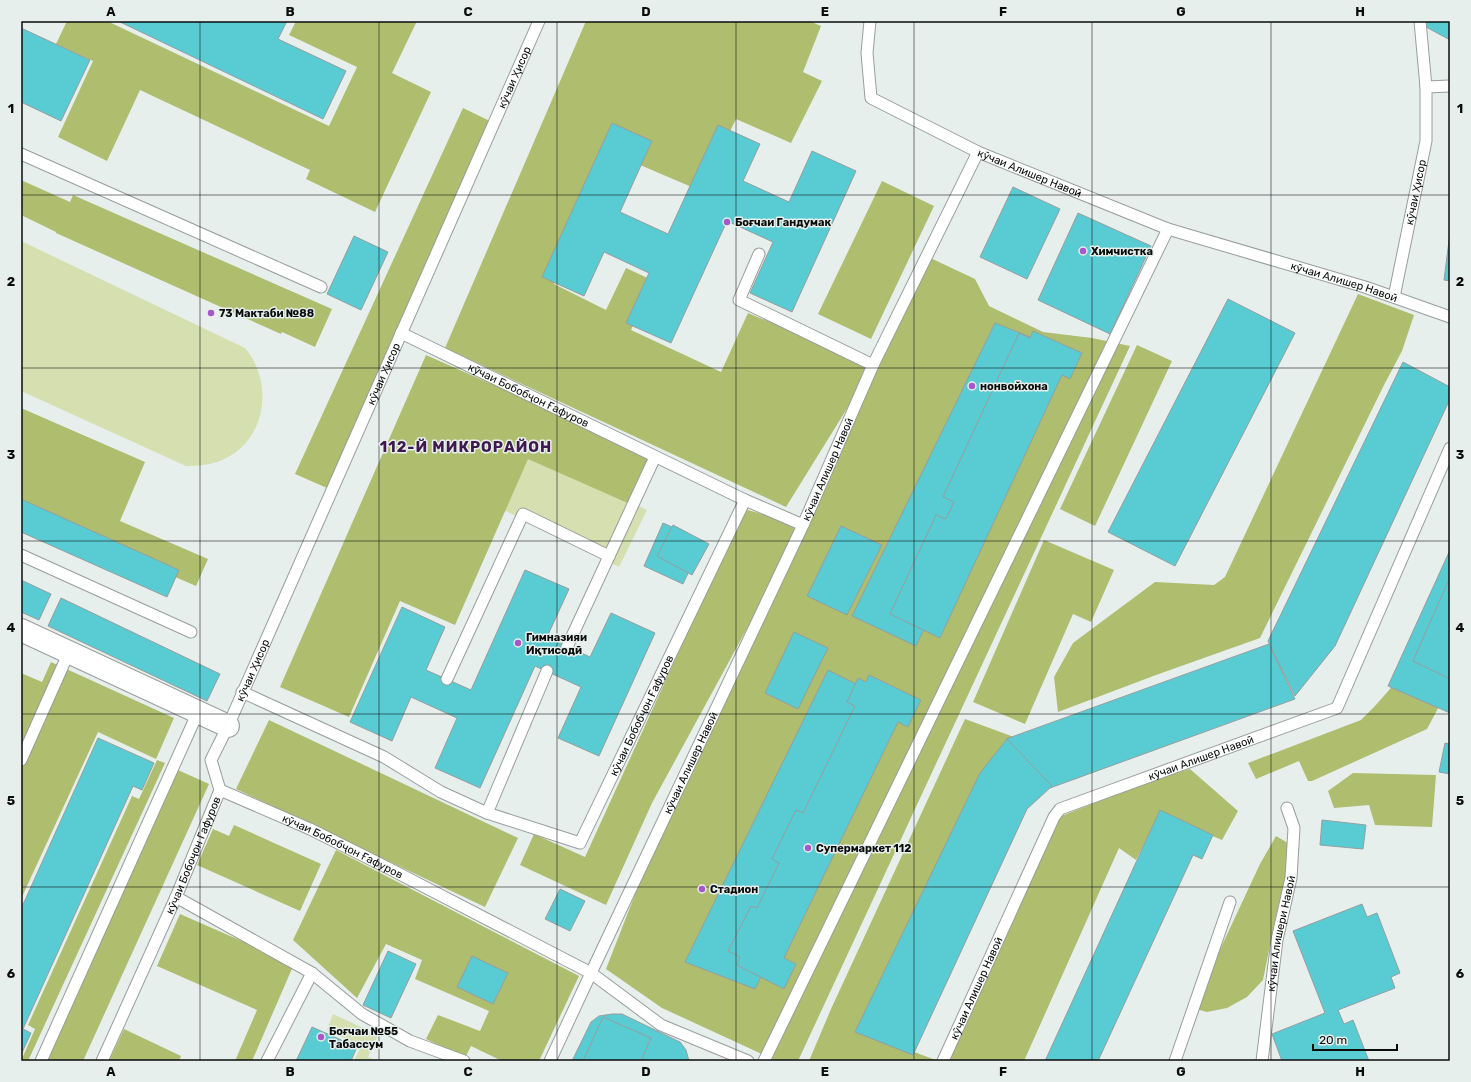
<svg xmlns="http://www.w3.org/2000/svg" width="1471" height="1082" viewBox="0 0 1471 1082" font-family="Rubik,sans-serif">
<rect width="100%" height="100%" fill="#e7efed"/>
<!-- green -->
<g fill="#d5dfaf">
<path d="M21,241L245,348C276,385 265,446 217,462C207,465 196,466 186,466L21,391Z"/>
<path d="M529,452L647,510L619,567L500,508Z"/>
<path d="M333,1014L378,1035L368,1057L376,1061H354L361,1046L327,1030Z"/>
</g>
<!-- forest -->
<g fill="#afbd6f">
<path d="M67,21H107L329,126L357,67L289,35L296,21H417L392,73L431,92L375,212L306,179L310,170L140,90L107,161L58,137L93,61L56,44Z"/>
<path d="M586,21H809L821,26L803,72L822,81L791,143L736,119L701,191L612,153L554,284L606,310L626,268L654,281L631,330L721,372L748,313L873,365L924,255L975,279L989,306L1043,332L1092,338L1130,346L798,1061H777L662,1008L606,969L657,838L774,579L652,803L606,905L520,865L534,834L585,857L744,509L799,524L869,373L786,507L445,348Z"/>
<path d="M463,108L494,123L327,488L295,474Z"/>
<path d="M21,180L70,202L73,195L332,309L315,347L282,332L281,334L56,233V232L21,215Z"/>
<path d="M882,181L934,206L871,339L818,314Z"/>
<path d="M1358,294L1414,315L1402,351L1384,385L1260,638L1156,675L1058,712L1054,677L1073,643L1155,582L1214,585L1225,577Z"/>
<path d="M1137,345L1172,361L1095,526L1060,509Z"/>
<path d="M426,355L652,455L630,504L528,459L455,625L400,601L349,717L280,687Z"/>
<path d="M21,408L145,462L120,521L208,559L196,586L21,510Z"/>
<path d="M1044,540L1114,570L1091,622L1073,614L1025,724L973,702Z"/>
<path d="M51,662L174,718L156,759L98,732L21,899V673L42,682Z"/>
<path d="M1397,681L1445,695L1427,729L1312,781H1308L1299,761L1256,779L1248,763L1361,720L1375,706Z"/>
<path d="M965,719L1025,741L896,1045L938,1061H809L831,1009Z"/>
<path d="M269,720L518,838L485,907L236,789Z"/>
<path d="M157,760L165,763L28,1061H21L35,1029L28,1025L132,796L139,799Z"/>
<path d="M1190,769L1238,811L1222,840L1160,814L1136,860L1119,848L1024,1061H946L1059,817L1155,779Z"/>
<path d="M178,770L209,784L83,1061H46Z"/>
<path d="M1353,773L1436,775L1432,827L1375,825L1369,805L1334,808L1328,791Z"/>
<path d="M234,825L321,864L300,911L197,865L213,829L229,836Z"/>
<path d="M1276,836L1293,846L1275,920L1263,980L1247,997L1227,1008L1207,1012L1196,1009L1195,1003L1260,864Z"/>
<path d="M336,850L579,976L539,1061H502L471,1046L465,1058L426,1039L438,1015L480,1031L489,1011L415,979L422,960L386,944L357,998L293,940Z"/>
<path d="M180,914L294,964L252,1061H235L257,1010L157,966Z"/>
<path d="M124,1029L181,1056L179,1061H109Z"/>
</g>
<!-- building -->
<g fill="#59cbd3" stroke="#959e9f">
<path d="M118,21H287L278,39L346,71L323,119Z"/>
<path d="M1415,21H1450V40Z"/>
<path d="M21,28L90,60L61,121L21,102Z"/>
<path d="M612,123L652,141L620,212L668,234L718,125L760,144L743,181L789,202L812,151L856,171L792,312L750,293L773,242L727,221L671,343L626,323L649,273L604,252L584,296L542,277Z"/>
<path d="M1013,187L1060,209L1027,279L980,257Z"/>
<path d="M1078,213L1151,246L1110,334L1038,300Z"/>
<path d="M1450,233V281L1444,280Z"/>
<path d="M354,236L388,252L361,310L327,294Z"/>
<path d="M1228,299L1295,333L1175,566L1108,532Z"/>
<path d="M995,323L1058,348L916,646L852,616Z"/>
<path d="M1033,331L1082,353L1070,379L1062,375L940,638L890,614L936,515L946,519L954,502L943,497L1019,333L1030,338Z"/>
<path d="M1403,362L1450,387V399L1335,646L1295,696L1268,641Z"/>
<path d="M21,499L179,570L167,597L21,532Z"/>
<path d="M663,523L703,541L683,584L644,566Z"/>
<path d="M673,525L709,544L692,575L657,556Z"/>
<path d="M841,526L882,545L847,615L807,596Z"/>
<path d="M1450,550V713L1388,686Z"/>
<path d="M525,570L569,589L547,637L590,657L611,613L655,633L599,756L558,738L581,687L535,666L480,788L435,768L457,718L411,697L392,741L350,722L402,607L445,627L426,670L471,690Z"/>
<path d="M1450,577V679L1413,661Z"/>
<path d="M21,580L51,594L39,620L21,612Z"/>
<path d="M61,598L220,674L207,701L48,626Z"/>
<path d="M794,632L828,648L798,709L765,693Z"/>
<path d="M1269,644L1295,699L1050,788L1006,739Z"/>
<path d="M828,670L894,703L755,989L685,962Z"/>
<path d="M869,675L921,700L908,727L898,722L784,958L796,964L784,989L737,965L740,957L728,951L751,906L757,908L779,863L772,859L796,810L803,813L855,706L847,702L858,678L866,682Z"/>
<path d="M98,738L154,763L142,790L133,786L23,1029L31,1033L21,1055V909Z"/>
<path d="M1007,739L1052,786L1027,809L913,1055L855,1032L980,773Z"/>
<path d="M1445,743L1450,744V774L1439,772Z"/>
<path d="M1160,810L1213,835L1202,859L1193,855L1098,1061H1045Z"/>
<path d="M1322,820L1366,825L1363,849L1320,845Z"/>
<path d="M560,889L585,901L570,931L545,919Z"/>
<path d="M1362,904L1367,917L1377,913L1400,973L1391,977L1395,988L1338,1010L1344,1024L1353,1020L1369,1061H1282L1272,1034L1325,1013L1293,931Z"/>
<path d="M388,951L416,964L391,1018L363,1005Z"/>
<path d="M472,956L508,973L493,1004L457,987Z"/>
<path d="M612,1014H622L680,1042L686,1050L689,1061H572L591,1022L599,1016Z"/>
<path d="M603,1017L651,1038L641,1061H583Z"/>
<path d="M312,1027L357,1047L351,1061H296Z"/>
</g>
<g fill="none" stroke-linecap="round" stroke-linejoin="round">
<defs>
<g id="lane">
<path d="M870,21L867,53L871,98L978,152"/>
<path d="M1426,87L1450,86"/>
<path d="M21,154L321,287"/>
<path d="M759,254L739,300L873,365"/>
<path id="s1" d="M1394,297L1426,141V87L1420,21"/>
<path id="s2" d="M401,333L745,500L803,525"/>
<path d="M21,555L191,632"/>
<path d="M567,647L655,457"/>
<path d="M447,679L523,514L609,556"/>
<path id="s3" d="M242,692L384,757L441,792L487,813L580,843L745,500"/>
<path d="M21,760L69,652"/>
<path id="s4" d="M220,790L310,829L390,869L591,973L550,1061"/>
<path d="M487,813L547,671"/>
<path d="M176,897L312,973L362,1014L410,1041L464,1061"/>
<path d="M41,1061L198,712"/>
<path id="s5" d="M102,1061L176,897L220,790L211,760L228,726L539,21"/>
<path d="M267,1061L312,973"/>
<path id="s6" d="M748,1061L661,1025L591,973L803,525L873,365L978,152L1168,229L1365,287L1450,317"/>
<path d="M764,1061L1168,229"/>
<path id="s7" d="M943,1061L1054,817L1060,809L1337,708L1450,448"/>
<path d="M1175,1061L1230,902"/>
<path id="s8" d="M1262,1061L1277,940L1291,878L1294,828L1287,808"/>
</g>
<path id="street" d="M21,630L228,726"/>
</defs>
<!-- lane casing -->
<use href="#lane" stroke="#979e9c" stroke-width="13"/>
<!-- street casing -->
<use href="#street" stroke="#979e9c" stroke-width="24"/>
<!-- lane -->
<use href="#lane" stroke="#fff" stroke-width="11"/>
<!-- street -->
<use href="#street" stroke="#fff" stroke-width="22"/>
</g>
<!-- grid -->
<path fill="none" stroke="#0a0d0c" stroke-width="1" stroke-opacity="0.55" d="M200,21V1061M379,21V1061M557,21V1061M736,21V1061M914,21V1061M1092,21V1061M1271,21V1061M21,195H1450M21,368H1450M21,541H1450M21,714H1450M21,887H1450"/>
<!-- markers -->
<g fill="#a657c8" stroke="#e7efed" stroke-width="1.5">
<circle cx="727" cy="222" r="4"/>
<circle cx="1083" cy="251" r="4"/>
<circle cx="211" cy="313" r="4"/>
<circle cx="972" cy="386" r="4"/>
<circle cx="518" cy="643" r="4"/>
<circle cx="808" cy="848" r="4"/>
<circle cx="702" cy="889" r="4"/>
<circle cx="321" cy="1037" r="4"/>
</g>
<g text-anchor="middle" stroke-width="3" stroke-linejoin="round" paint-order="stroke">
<!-- street labels -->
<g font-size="11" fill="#0a0d0c" stroke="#e7efed">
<text dy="4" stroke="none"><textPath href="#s5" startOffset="1074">кӯчаи Ҳисор</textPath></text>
<text dy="4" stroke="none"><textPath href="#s6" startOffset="1145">кӯчаи Алишер Навоӣ</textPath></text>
<text dy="4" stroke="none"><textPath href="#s1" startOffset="107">кӯчаи Ҳисор</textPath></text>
<text dy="4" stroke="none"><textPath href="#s6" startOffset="1478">кӯчаи Алишер Навоӣ</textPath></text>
<text dy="4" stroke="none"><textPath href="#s5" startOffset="750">кӯчаи Ҳисор</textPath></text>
<text dy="4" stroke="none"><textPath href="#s2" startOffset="142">кӯчаи Бобобҷон Ғафуров</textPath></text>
<text dy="4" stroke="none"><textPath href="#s6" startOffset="738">кӯчаи Алишер Навоӣ</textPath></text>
<text dy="4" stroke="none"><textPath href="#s5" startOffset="426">кӯчаи Ҳисор</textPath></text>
<text dy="4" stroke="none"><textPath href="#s3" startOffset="513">кӯчаи Бобобҷон Ғафуров</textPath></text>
<text dy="4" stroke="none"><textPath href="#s7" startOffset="428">кӯчаи Алишер Навоӣ</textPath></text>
<text dy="4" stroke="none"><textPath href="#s6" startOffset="414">кӯчаи Алишер Навоӣ</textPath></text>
<text dy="4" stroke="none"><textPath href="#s4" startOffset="135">кӯчаи Бобобҷон Ғафуров</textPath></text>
<text dy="4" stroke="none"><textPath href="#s5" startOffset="225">кӯчаи Бобоҷон Гафуров</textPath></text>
<text dy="4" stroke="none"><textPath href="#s8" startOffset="129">кӯчаи Алишери Навоӣ</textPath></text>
<text dy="4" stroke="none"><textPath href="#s7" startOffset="80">кӯчаи Алишер Навоӣ</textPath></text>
</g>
<!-- poi labels -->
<g font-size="11" font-weight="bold" fill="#0a0d0c" stroke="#e7efed" text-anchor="start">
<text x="735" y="226">Боғчаи Гандумак</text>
<text x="1091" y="255">Химчистка</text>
<text x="219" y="317">73 Мактаби №88</text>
<text x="980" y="390">нонвойхона</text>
<text x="526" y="641">Гимназияи<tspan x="526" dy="13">Иқтисодӣ</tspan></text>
<text x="816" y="852">Супермаркет 112</text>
<text x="710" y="893">Стадион</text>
<text x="329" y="1035">Боғчаи №55<tspan x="329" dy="13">Табассум</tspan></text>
</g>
<!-- district labels -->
<g font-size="15" font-weight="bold" letter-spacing="1" fill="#3e194e" stroke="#e7efed">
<text x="466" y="452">112-Й МИКРОРАЙОН</text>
</g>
</g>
<!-- border -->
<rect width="1471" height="1082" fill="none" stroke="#e7efed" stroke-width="44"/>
<!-- scale -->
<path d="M1313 1044v6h84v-6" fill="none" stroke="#0a0d0c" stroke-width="2"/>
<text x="1319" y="1044" font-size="12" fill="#0a0d0c" stroke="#e7efed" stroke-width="3" paint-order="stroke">20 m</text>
<rect x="22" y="22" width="1427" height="1038" fill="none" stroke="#0a0d0c" stroke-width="1.5"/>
<g font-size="13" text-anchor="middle" font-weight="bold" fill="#0a0d0c">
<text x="111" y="16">A</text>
<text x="290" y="16">B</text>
<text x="468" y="16">C</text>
<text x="646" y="16">D</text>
<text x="825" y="16">E</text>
<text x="1003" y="16">F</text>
<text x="1181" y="16">G</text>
<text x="1360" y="16">H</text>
<text x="11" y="113">1</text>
<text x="1460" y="113">1</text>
<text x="11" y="286">2</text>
<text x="1460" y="286">2</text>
<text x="11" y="459">3</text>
<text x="1460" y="459">3</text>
<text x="11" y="632">4</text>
<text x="1460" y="632">4</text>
<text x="11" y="805">5</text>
<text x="1460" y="805">5</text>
<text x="11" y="978">6</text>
<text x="1460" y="978">6</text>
<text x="111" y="1076">A</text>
<text x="290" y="1076">B</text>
<text x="468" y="1076">C</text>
<text x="646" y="1076">D</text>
<text x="825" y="1076">E</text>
<text x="1003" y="1076">F</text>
<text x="1181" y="1076">G</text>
<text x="1360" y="1076">H</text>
</g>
</svg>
